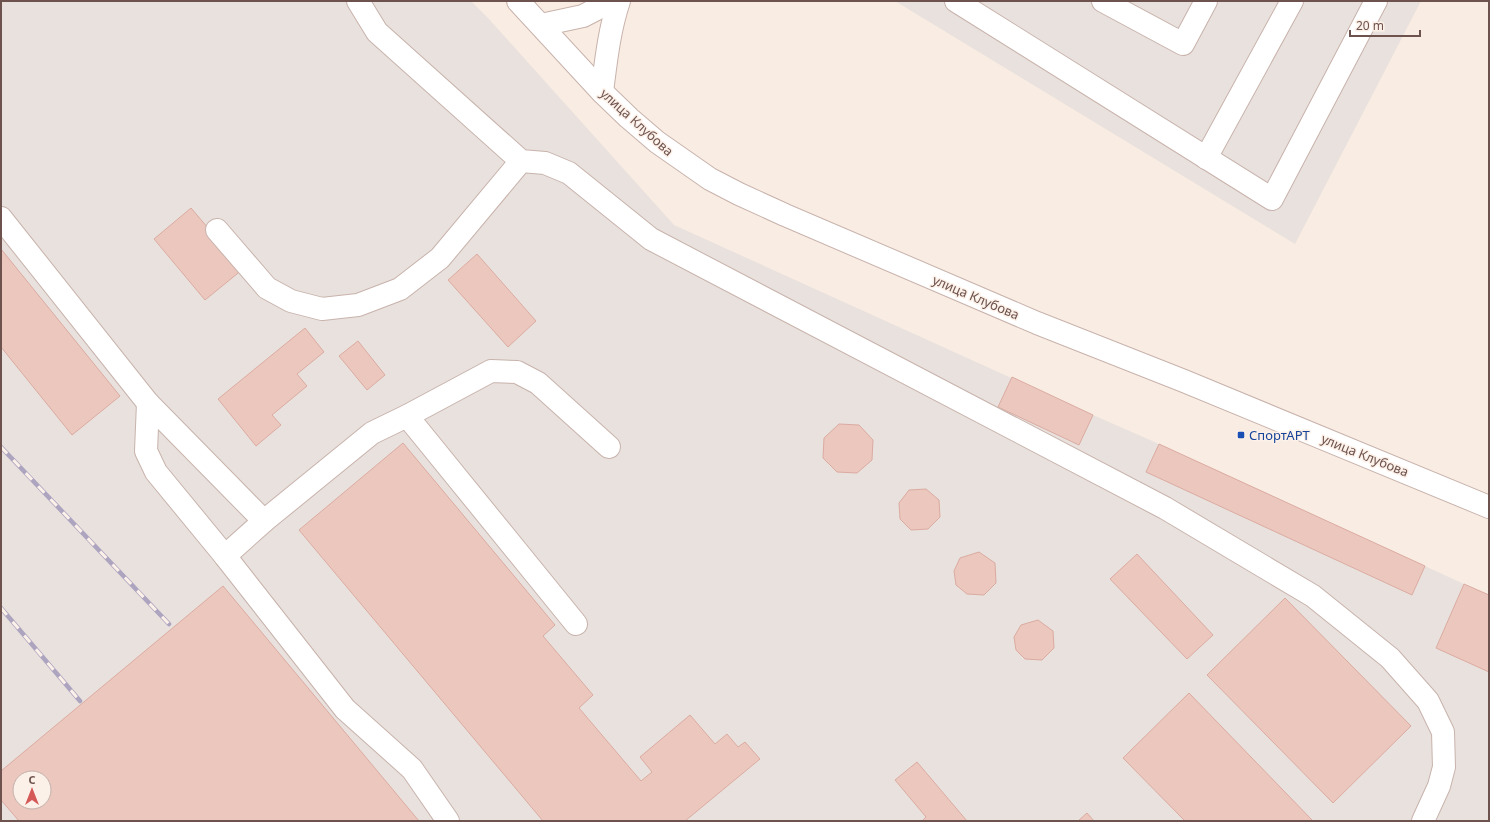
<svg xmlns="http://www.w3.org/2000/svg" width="1490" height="822" viewBox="0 0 1490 822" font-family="'Noto Sans',sans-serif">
<rect width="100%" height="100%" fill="#f9ece3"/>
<!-- industrial -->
<g fill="#e9e1dd" fill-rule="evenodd">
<path d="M1,1H471L488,18L674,225L1093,415L1159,444L1464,584L1436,648L1489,672V821H1ZM20,778H44V802H20Z"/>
<path d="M895,1H1421L1295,244Z"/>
</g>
<!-- building -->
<g fill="#ebc7be" stroke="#dbaba1" fill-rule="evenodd">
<path d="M191,208L243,269L205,300L154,239Z"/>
<path d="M1,249L120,396L72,435L1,347Z"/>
<path d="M477,254L536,321L508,347L448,280Z"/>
<path d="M305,328L324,352L297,374L307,386L272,415L281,425L256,446L218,399Z"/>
<path d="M358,341L385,375L367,390L339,356Z"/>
<path d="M1012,377L1093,415L1079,445L998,407Z"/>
<path d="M839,424L859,425L873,440L872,460L857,473L837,472L823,458L824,438Z"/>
<path d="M403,443L555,625L543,636L593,695L579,708L641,781L652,772L640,757L690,715L715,744L727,734L738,747L745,742L760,759L685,821H543L299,530Z"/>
<path d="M1159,444L1425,566L1412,595L1146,472Z"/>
<path d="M926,489L939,500L940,517L928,529L911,530L900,519L899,503L909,490Z"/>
<path d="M979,552L995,563L996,583L984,595L967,594L956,585L954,571L960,558Z"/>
<path d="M1137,554L1213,635L1187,659L1110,579Z"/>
<path d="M1464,584L1489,595V672L1436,648Z"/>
<path d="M223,586L419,821H19L1,800V771ZM20,778H44V802H20Z"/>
<path d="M1285,598L1411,726L1333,803L1207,675Z"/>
<path d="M1038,620L1053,631L1054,648L1042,660L1025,659L1016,650L1014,637L1021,625Z"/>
<path d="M1189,693L1313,821H1185L1123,758Z"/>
<path d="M917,762L967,821H922L926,817L895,780Z"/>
<path d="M1087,813L1094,821H1078Z"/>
</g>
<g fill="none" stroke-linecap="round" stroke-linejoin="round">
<defs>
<g id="minor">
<path d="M358,1L377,32L521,161L545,163L569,173L651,239L1165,508L1313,596L1390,658L1428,701L1443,732L1444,767L1439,786L1423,821"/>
<path d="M518,1L602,92L629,118L657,142L710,179L739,194L785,215L1037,323L1184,381L1489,507"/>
<path d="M956,1L1272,199L1376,1"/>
<path d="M1103,1L1183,44L1206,1"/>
<path d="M541,25L583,16L612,1"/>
<path d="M602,92C606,61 609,31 619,1"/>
<path d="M1206,158L1292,1"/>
<path d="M1,218L148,403L264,521L372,433L407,416L491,371L517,372L538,383L609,447"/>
<path d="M217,230L267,288L291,301L322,309L358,305L400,289L440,258L521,161"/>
<path d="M148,403L146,451L156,472L225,556L345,709L412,769L448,821"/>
<path d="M407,416L576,624"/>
<path d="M225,556L264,521"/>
</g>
</defs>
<!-- minor casing -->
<use href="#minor" stroke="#c8b3ac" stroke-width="24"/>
<!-- minor -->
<use href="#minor" stroke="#fff" stroke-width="22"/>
<defs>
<g id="rail">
<path d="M1,447L169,624"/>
<path d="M1,608L80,701"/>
</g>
</defs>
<!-- rail casing -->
<use href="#rail" stroke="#ada4c0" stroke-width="4.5"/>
<!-- rail -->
<use href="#rail" stroke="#fcf1e9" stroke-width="3" stroke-dasharray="9" stroke-linecap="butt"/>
</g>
<!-- markers -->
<rect fill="#1a4fb4" stroke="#fcf1e9" stroke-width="1.5" x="1237" y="431" width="8" height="8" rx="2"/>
<g text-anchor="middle" stroke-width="3" stroke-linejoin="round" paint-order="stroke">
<!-- street labels -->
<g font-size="13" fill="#6e524d" stroke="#fcf1e9">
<text transform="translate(637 122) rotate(42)" y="5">улица Клубова</text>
<text transform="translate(976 297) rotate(23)" y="5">улица Клубова</text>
<text transform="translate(1365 455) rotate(22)" y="5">улица Клубова</text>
</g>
<!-- transit labels -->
<g font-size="13" fill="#164399" stroke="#fcf1e9" text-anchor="start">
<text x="1249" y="440">СпортАРТ</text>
</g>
</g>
<!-- border -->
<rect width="1490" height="822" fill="none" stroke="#6e524d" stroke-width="4"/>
<!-- north arrow -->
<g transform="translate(32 790)"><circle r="19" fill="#fcf1e9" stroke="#c3b1ab"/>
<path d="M0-3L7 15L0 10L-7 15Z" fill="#d45957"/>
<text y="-6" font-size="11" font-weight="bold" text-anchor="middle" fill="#6e524d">С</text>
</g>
<!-- scale -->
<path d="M1350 30v6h70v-6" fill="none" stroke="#6e524d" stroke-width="2"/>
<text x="1356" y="30" font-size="12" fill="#6e524d" stroke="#fcf1e9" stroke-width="3" paint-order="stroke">20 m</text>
</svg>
